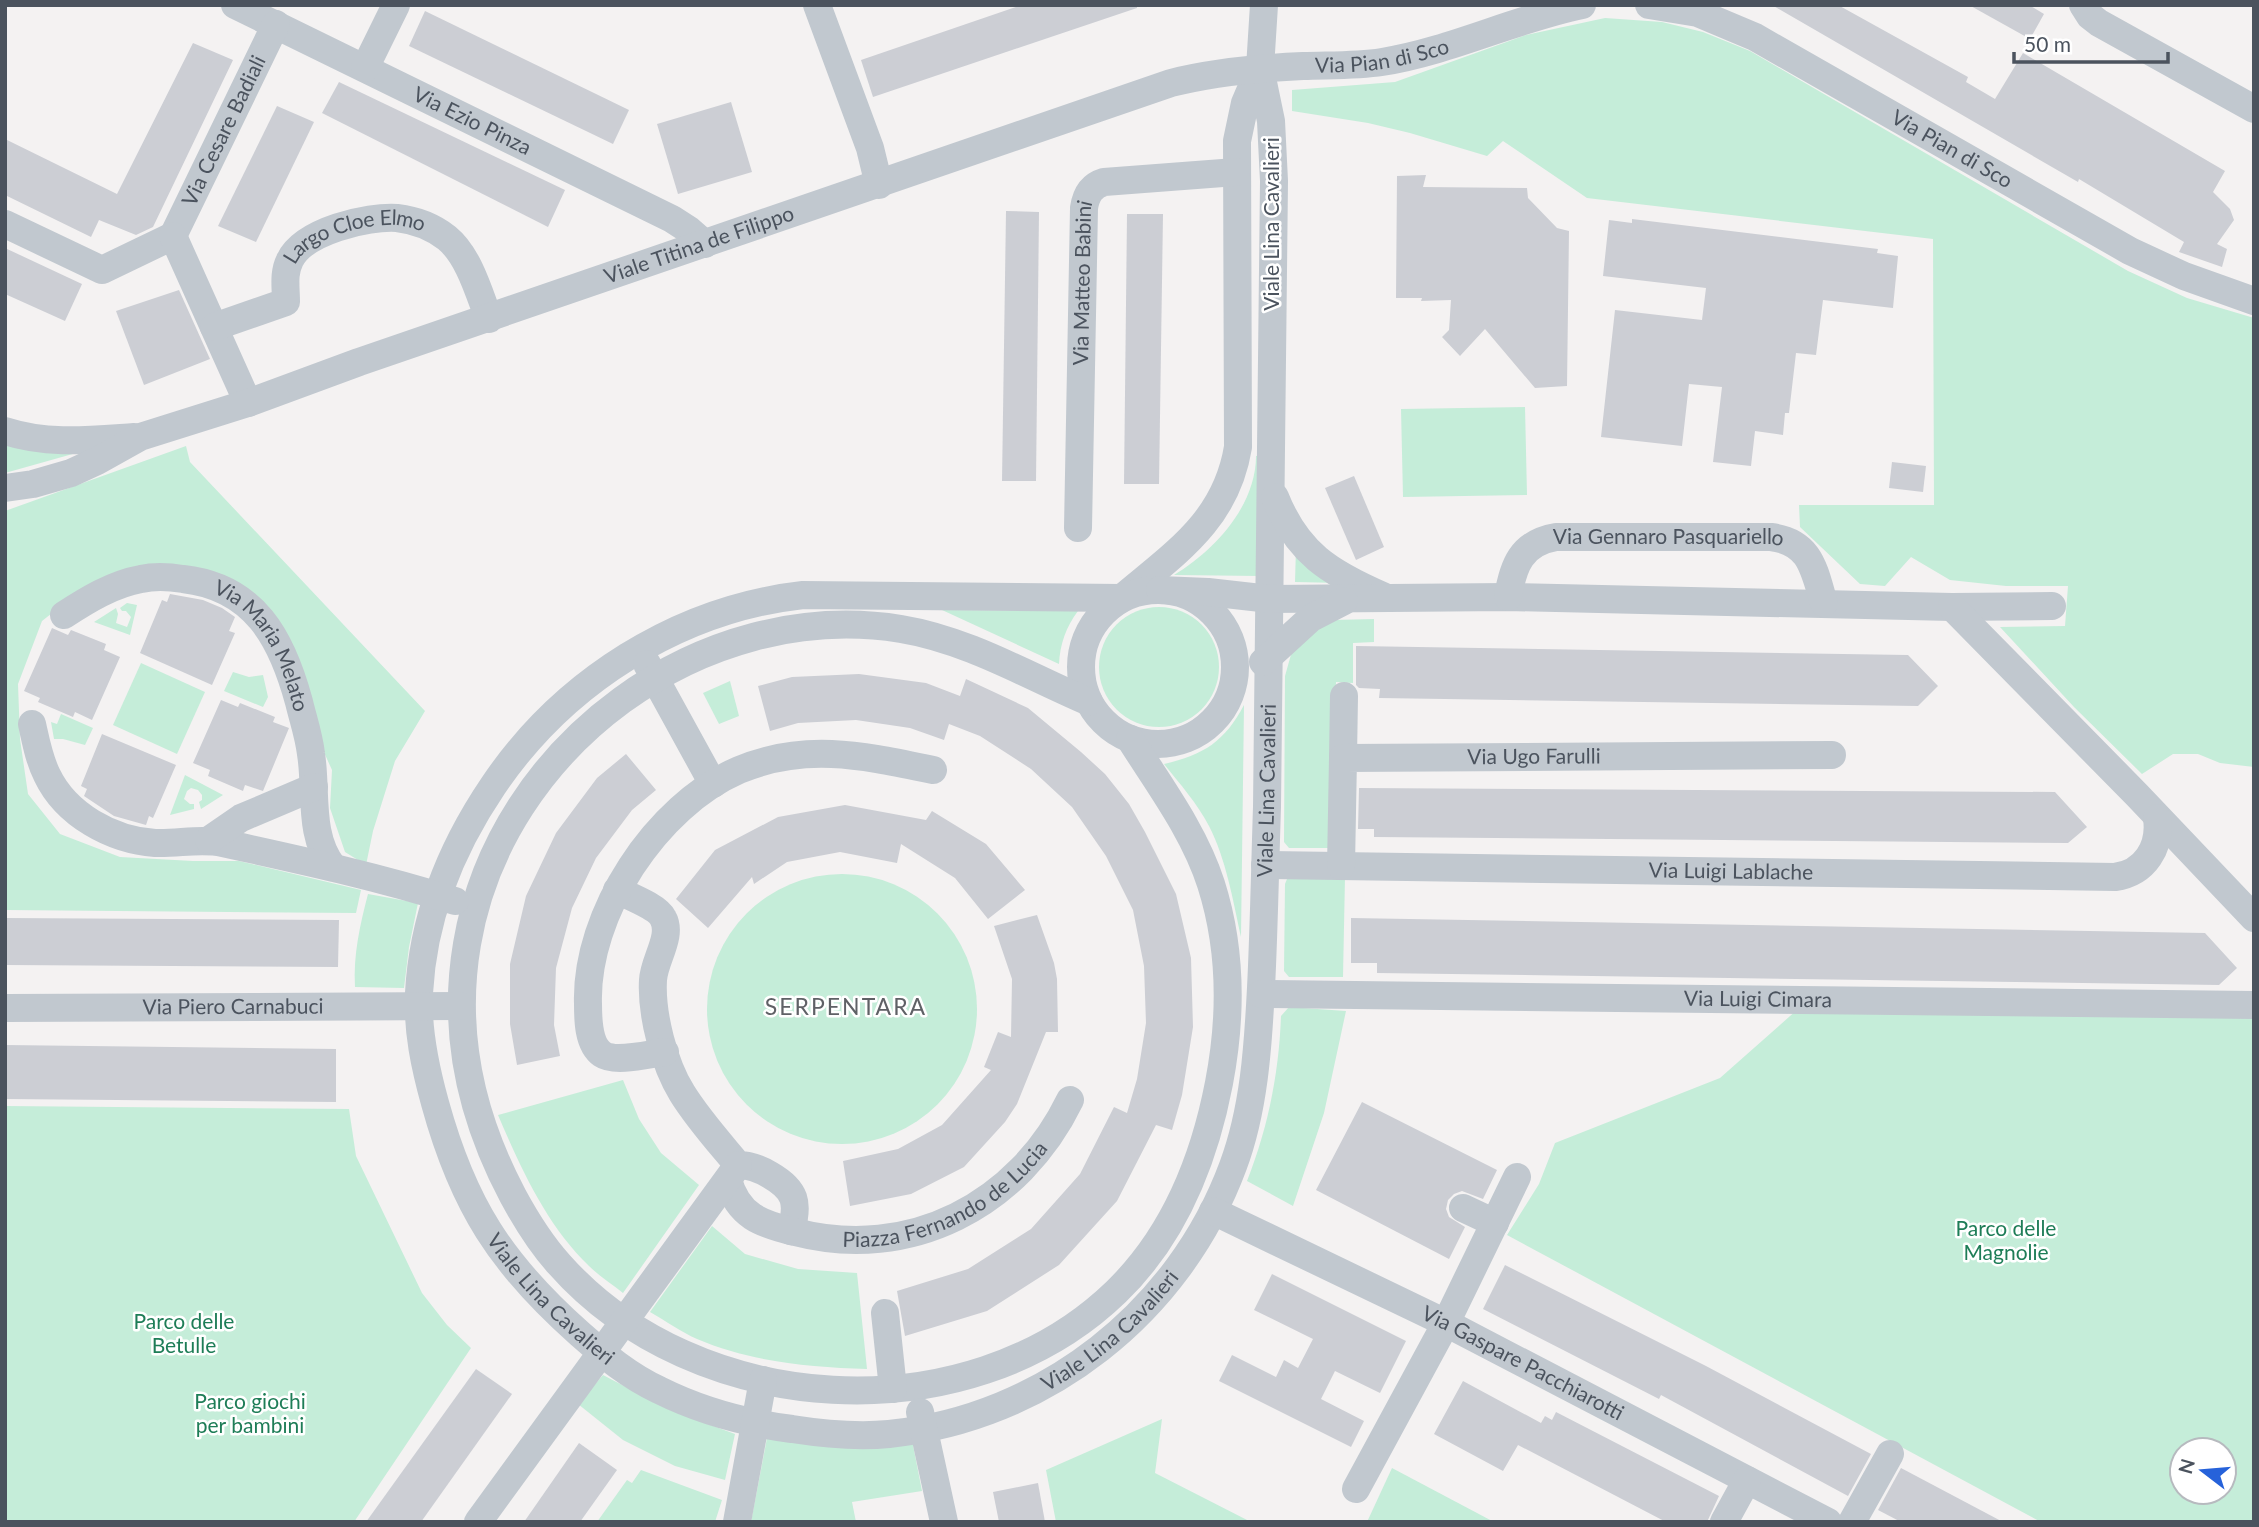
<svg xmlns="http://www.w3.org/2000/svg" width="2259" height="1527" viewBox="0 0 2259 1527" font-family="Lato,sans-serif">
<rect width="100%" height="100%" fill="#f4f2f2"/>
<!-- green -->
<g fill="#c5edd9" fill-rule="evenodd">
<path d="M1605,18L1662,22L1703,32L1750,51L2128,271L2187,298L2254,318V767L2220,763L2198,754H2173L2142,774L2074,707L2000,627L2065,626L2068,586H2006L1950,580L1911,557L1885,586L1860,584L1800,527L1799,505H1934L1933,239L1587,198L1503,141L1487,156L1410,133L1368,123L1292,111V90L1395,82L1526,35Z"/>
<path d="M1525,407L1527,495L1403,497L1401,409Z"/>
<path d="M5,437L94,448L5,473Z"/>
<path d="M186,446L190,462L425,711L395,761L373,831L366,865L345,852L330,808L332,770L309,719L288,645L198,571L56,610L42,621L18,684L20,739L28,794L60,834L120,857L193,861H239L361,890L356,913L5,910V511Z"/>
<path d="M1262,455L1260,576L1174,575C1214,551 1256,506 1256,456Z"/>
<path d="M1296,547L1341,583L1295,582Z"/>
<path d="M127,603L137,605L130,635L94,622L116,608L118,614L116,623L127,627L131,617L126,611H122L120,608Z"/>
<circle cx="1159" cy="667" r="60"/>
<path d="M942,610L1078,611C1066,627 1060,644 1059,664Z"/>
<path d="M1374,619V642L1353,643V683L1336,682L1333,848H1289L1284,842L1285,676L1292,651L1301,637L1333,620Z"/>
<path d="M141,663L205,692L177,754L113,725Z"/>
<path d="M233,672L249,677L263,675L268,697L263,707L224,691Z"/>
<path d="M730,681L739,716L719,724L703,693Z"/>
<path d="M1244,705L1241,937C1233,900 1226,859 1209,826C1197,803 1180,784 1164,764C1204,755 1225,741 1244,705Z"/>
<path d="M61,714L93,728L85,745L63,739H54L51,722L57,724Z"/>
<path d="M185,775L223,795L201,809L199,802L202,800V795L198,790L191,788L187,791L184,799L190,804H194V809L170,815Z"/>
<circle cx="842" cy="1009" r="135"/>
<path d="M1345,877L1343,977H1289L1284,971L1285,884L1287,879Z"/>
<path d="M368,894L418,903L409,947L404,988L355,987C353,955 360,925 368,894Z"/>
<path d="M1289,1007L1346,1011L1324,1113L1293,1206L1247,1181C1268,1128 1279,1073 1281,1016Z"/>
<path d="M1798,1009L2254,1012V1522H2041L1507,1235L1539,1184L1555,1143L1720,1078ZM2182,1450H2224V1492H2182Z"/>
<path d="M623,1080L639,1119L661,1153L699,1185L623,1293C612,1284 599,1276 589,1266C547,1226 521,1169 498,1115Z"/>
<path d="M5,1106L349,1109L356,1156L422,1293L447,1325L471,1348L354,1522H5Z"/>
<path d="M712,1226L745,1254L798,1269L857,1273L867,1369C809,1367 751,1362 697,1339C681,1332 666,1321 650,1312Z"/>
<path d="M603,1375L670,1410L735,1434L725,1480L675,1466L623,1440L578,1404Z"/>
<path d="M1162,1419L1155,1473L1251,1522H1056L1046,1470Z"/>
<path d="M767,1438L912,1440L922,1491L852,1502L856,1522H751Z"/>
<path d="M1392,1468L1494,1522H1367Z"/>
<path d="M641,1470L722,1500L715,1522H597L627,1480L632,1483Z"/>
</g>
<!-- building -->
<g fill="#ccced4">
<path d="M1022,5H1137V8L873,97L861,60Z"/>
<path d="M1772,5H1838L1968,77L1966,82L1995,99L2023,53L2225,171L2213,192L2230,209L2234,220L2217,244L2227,249L2222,267L2179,252L2184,242L2079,179L2078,182Z"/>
<path d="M1969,5H2029L2044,14L2030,39Z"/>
<path d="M425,11L629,110L613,144L409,46Z"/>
<path d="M193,43L233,60L153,227L136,235L99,220L91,237L5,195V139L117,194Z"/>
<path d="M339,82L565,190L548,227L322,113Z"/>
<path d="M731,102L752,172L678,194L657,124Z"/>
<path d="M277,106L314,122L256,242L218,226Z"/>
<path d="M1426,175L1423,187L1527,188L1528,198L1557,228L1569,231L1567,386L1535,388L1485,329L1460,356L1442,337L1449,330L1451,300L1421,301L1422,298H1396L1397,176Z"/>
<path d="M1006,211L1039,212L1036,481H1002Z"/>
<path d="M1127,214H1163L1159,484H1124Z"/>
<path d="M1632,219L1878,249L1877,253L1898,256L1893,308L1823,300L1816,355L1796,353L1789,413H1785L1783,435L1755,431L1751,466L1713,462L1722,387L1689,384L1682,446L1601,437L1615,310L1702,320L1706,288L1603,276L1609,220L1632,223Z"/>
<path d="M5,248L82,284L65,321L5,294Z"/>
<path d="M179,290L210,359L144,385L116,311Z"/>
<path d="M1892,462L1926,466L1923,492L1889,488Z"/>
<path d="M1354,476L1384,547L1356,560L1325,488Z"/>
<path d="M170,594L203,600L222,608L235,617L229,631L235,633L212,685L140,653L162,600L167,602Z"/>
<path d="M52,628L68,635L71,630L106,644L104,650L120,657L92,720L75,712L73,717L38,702L40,698L24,691Z"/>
<path d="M1356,646L1908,655L1938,686L1918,706L1379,698L1380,689L1359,688L1356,685Z"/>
<path d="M859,674L926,683L960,696L966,679L1028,708L1081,752L1105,774L1129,804L1145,832L1176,894L1191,958L1193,1027L1182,1095L1172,1130L1156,1125L1117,1201L1059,1265L987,1311L905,1336L897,1291L968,1269L1031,1229L1080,1174L1114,1107L1127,1113L1137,1079L1146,1023L1144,966L1133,910L1106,856L1072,807L1031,769L980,736L949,724L944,740L910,728L856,720L798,723L770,731L758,686L792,677Z"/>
<path d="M221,700L238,707L240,703L275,717L273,722L289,728L263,791L245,785L243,791L208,776L210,770L193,763Z"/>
<path d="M102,734L176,765L153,818L149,816L146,825L114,816L84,796L87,789L81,786Z"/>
<path d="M626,754L656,790L632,810L596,858L572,908L556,968L554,1025L560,1056L517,1065L510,1024V964L526,896L556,833L597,778Z"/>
<path d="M1359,788L2055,792L2087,827L2068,843L1374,837V829H1358Z"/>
<path d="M845,805L926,820L932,811L986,844L1025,890L988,919L955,878L901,844L897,863L840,852L787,862L754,884L752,877L708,928L676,899L715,850L778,817Z"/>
<path d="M1037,915L1054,963L1057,979L1058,1032H1046L1017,1104L1005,1122L964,1167L911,1194L850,1206L843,1161L898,1149L942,1125L991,1070L984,1067L998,1032L1011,1037L1012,979L994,926Z"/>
<path d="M5,918L339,920L338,967L5,965Z"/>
<path d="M1351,918L2205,933L2237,968L2219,985L1377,973V963H1351Z"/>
<path d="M5,1045L336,1049V1102L5,1099Z"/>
<path d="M1362,1102L1497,1170L1483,1199L1462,1191L1454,1194L1448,1200L1446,1209L1449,1217L1465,1227L1449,1259L1316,1190Z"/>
<path d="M1505,1265L1706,1366L1871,1454L1848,1496L1661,1395L1659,1399L1483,1309Z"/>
<path d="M1272,1274L1406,1341L1380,1393L1335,1371L1321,1399L1364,1421L1351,1447L1219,1381L1232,1355L1276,1377L1284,1360L1298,1368L1313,1339L1254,1310Z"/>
<path d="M476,1369L512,1394L421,1522H366Z"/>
<path d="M1463,1381L1541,1423L1545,1416L1552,1420L1556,1412L1719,1496L1707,1522H1666L1518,1445L1503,1471L1434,1434Z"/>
<path d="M579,1443L617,1470L580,1522H524Z"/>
<path d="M1901,1468L2003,1522H1901L1878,1510Z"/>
<path d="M1038,1483L1045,1522H999L993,1492Z"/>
</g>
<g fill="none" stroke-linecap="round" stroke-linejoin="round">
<!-- minor -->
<g stroke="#c1c8cf" stroke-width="28">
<path id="s1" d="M235,5L672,219L689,230L705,244"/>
<path d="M817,5L870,148L879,185"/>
<path id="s2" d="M1649,5L1698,13L1755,37L2130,251L2184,276L2254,301"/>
<path d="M2083,5L2090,16L2099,23L2254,109"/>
<path d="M365,68L396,5"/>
<path id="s3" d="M1260,68L1245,103L1237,141L1238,447C1226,521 1175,553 1122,598L803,595C678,609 563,682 493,786C451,848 423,917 419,993C417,1030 425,1067 435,1103C463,1205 501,1264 580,1334C605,1356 629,1376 659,1390C701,1411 746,1423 792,1429C824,1434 857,1437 889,1434C1045,1418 1179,1312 1233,1166C1254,1110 1258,1047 1261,988C1264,928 1265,867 1267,807C1271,598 1272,389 1274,181L1271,121L1260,68L1264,5"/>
<path d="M5,224L102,270L173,236"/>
<path id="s4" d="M173,236L276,24"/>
<path d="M173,236L248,403"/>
<path id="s5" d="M214,327L286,302C286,288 283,273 290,260C304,231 367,216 397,218C414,220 433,227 447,238C469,256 479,293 489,319"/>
<path d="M5,431C48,445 90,440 134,437"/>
<path id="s6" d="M5,488L33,484L71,473L97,461L140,437L248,403L359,362L1171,83C1214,72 1259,68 1303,66C1329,65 1356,66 1382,62C1451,51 1514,19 1582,5"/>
<path d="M1275,497C1297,553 1330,573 1383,596"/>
<path id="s7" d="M1078,528L1084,208C1086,195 1091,186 1104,182L1236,172"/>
<circle cx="1158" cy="667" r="77"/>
<path d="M1160,590L1208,592L1270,599L1508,597L1952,607L2052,606"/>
<path id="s8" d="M1508,597C1513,566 1521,543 1556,537H1771C1811,542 1814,570 1824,603"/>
<path d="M1952,607L2137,795L2254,918"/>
<path id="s9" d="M64,615C87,600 113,584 141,579C155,576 170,577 183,579C255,587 282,639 299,702C303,719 309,736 311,754C317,790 308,836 333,867"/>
<path d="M1263,662L1311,618L1344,601"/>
<path d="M647,664L713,784"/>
<path d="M1089,702C1028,676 968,640 901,629C702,597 500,746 467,944C452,1032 471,1117 513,1196C526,1220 541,1244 559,1264C695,1418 967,1436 1116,1292C1174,1236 1204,1161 1219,1083C1232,1015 1232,950 1211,884C1194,831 1159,785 1130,739"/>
<path d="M32,724C36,742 39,759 47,775C66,815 112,840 155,843C178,844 201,838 223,843C301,860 379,877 455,901"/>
<path d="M1343,758L1344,696"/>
<path d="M209,840L241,818L314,787"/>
<path id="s10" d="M1265,865L2115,877C2145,873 2161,847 2157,818"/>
<path id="s11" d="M1341,866L1343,758L1832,755"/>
<path d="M617,890C629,896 658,907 663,918C673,936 654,960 653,980C651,1014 664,1064 682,1093C698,1119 719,1142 738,1165C750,1165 760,1169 770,1175C796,1190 799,1203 791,1231"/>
<path id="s12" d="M1261,994L2254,1005"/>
<path id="s13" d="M5,1008L460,1006"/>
<path d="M665,1052C649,1054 615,1063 602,1054C588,1044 588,1019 588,1004C585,914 656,806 739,770C806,742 865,756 933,770"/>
<path id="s14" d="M728,1180C738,1216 761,1224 795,1232C910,1262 1019,1205 1070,1100"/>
<path d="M1463,1208L1495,1223"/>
<path id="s15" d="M1213,1211L1446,1323L1828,1522"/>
<path d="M885,1313L893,1389"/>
<path d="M920,1412L944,1522"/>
<path d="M1356,1489L1446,1323L1517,1177"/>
<path d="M478,1522L738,1165"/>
<path d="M737,1522L763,1380"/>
<path d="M1724,1522L1747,1480"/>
<path d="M1852,1522L1890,1454"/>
</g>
</g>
<g text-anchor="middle" stroke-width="5" stroke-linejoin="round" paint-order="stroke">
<!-- street labels -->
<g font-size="21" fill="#4b535e" stroke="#fff">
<text dy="7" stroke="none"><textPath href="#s6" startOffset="1449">Via Pian di Sco</textPath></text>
<text dy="7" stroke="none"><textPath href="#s1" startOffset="264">Via Ezio Pinza</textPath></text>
<text dy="7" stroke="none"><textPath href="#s4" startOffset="117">Via Cesare Badiali</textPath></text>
<text dy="7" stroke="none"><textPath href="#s2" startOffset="338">Via Pian di Sco</textPath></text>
<text transform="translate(1272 224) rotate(-90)" y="7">Viale Lina Cavalieri</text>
<text dy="7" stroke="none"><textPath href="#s6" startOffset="737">Viale Titina de Filippo</textPath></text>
<text dy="7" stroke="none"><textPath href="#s5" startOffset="192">Largo Cloe Elmo</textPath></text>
<text dy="7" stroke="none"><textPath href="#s7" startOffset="245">Via Matteo Babini</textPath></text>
<text dy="7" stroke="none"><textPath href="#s8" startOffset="196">Via Gennaro Pasquariello</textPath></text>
<text dy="7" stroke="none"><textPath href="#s9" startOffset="240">Via Maria Melato</textPath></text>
<text dy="7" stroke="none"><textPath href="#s11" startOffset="299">Via Ugo Farulli</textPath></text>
<text dy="7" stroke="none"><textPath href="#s3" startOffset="3056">Viale Lina Cavalieri</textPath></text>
<text dy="7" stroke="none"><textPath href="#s10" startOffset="466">Via Luigi Lablache</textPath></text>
<text dy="7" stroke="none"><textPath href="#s12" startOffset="497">Via Luigi Cimara</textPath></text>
<text dy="7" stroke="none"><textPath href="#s13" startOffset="228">Via Piero Carnabuci</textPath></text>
<text dy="7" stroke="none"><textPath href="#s14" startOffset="254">Piazza Fernando de Lucia</textPath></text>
<text dy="7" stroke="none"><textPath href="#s3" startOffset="1839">Viale Lina Cavalieri</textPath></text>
<text dy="7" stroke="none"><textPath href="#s3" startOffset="2468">Viale Lina Cavalieri</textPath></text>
<text dy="7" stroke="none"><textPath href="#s15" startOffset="345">Via Gaspare Pacchiarotti</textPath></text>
</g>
<!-- park labels -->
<g font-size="21" fill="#1e7d57" stroke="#fff">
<text x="2006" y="1236">Parco delle<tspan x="2006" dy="24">Magnolie</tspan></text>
<text x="184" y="1329">Parco delle<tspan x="184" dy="24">Betulle</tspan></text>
<text x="250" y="1409">Parco giochi<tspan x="250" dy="24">per bambini</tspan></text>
</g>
<!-- neighbourhood labels -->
<g font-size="23" letter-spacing="2" fill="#5f6166" stroke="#fff">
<text x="846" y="1015">SERPENTARA</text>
</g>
</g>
<!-- border -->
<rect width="2259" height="1527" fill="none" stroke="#4b535e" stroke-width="14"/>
<!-- north arrow -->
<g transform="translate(2203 1471) rotate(286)"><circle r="33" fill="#ffffff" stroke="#b7babf" stroke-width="2"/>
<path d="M0-5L12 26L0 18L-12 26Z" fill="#2662da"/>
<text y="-10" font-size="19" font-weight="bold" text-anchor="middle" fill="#4b535e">N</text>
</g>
<!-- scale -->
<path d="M2014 52v10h154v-10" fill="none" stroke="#4b535e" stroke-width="3.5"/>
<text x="2024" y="52" font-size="21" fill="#4b535e" stroke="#ffffff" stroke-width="5" paint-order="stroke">50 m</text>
</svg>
